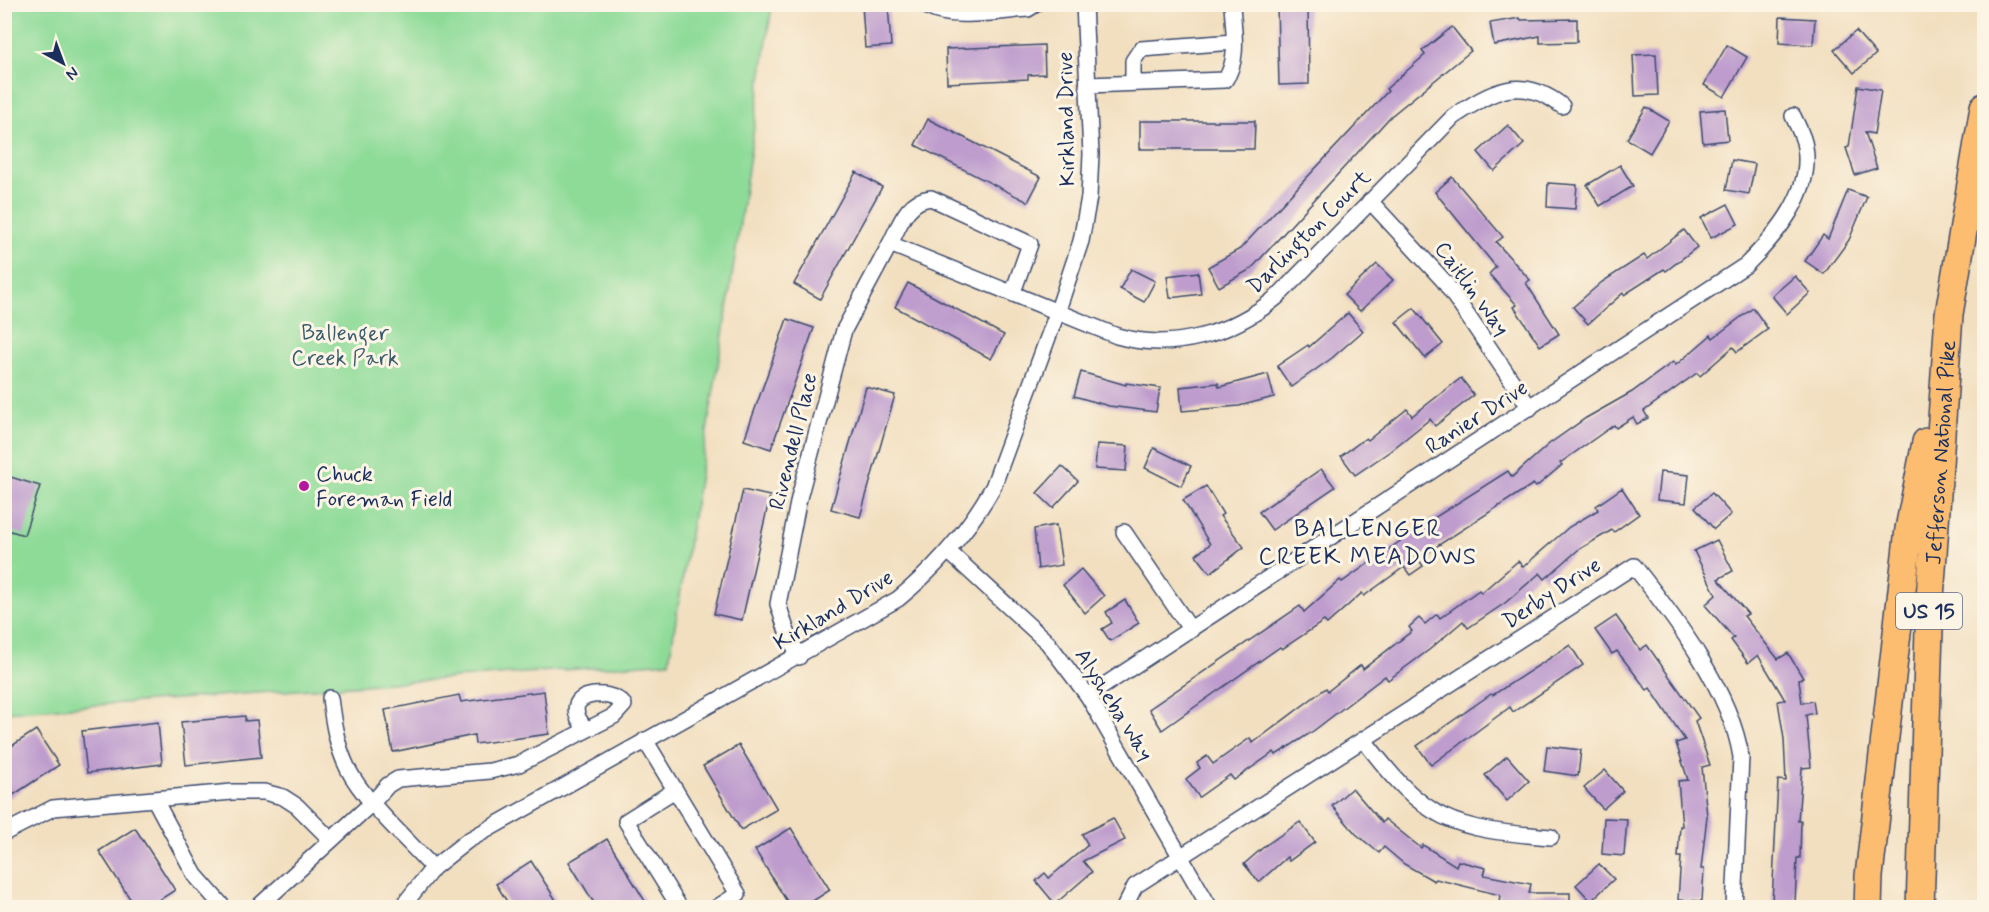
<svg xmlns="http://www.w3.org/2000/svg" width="1989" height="912" viewBox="0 0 1989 912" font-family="Mynerve,sans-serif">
<rect width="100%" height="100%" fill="#fcf5e5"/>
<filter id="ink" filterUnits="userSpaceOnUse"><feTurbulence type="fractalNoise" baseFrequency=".0167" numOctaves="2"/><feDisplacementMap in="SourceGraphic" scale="12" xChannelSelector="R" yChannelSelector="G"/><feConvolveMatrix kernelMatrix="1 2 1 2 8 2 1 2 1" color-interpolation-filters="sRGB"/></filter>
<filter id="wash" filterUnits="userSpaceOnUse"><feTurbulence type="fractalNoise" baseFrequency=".008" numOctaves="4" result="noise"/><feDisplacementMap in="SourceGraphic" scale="24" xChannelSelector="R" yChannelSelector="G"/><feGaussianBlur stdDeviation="1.35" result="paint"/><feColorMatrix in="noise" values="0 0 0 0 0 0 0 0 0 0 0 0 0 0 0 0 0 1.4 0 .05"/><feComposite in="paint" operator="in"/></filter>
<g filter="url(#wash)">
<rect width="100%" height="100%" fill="#f2dfc0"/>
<!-- green -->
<path fill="#8edb98" stroke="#54857b" stroke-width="1.5" d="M5,5H772L728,304L669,662L5,712Z"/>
<g id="blocks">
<!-- building -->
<g fill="#be9ccd">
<path d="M862,4H888L891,46L865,48Z"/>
<path d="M1277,4H1308L1309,84L1279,85Z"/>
<path d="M1780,17L1815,19L1813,45L1779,43Z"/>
<path d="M1520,18L1521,20L1577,19V42L1540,43V36L1494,45L1490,23Z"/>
<path d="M1452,27L1471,51L1391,116L1251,269L1219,287L1208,267L1240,249L1388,91L1386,89L1425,55L1422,51Z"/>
<path d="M1856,31L1876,54L1854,73L1834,50Z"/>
<path d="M1044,45L1045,74L1028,75V79L947,83L946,49Z"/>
<path d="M1727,45L1747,57L1724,97L1704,85Z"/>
<path d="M1656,54L1658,95L1635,96L1633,55Z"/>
<path d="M1858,86L1881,90L1874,134L1865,132L1877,168L1855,175L1846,148L1849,147Z"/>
<path d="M1646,107L1669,121L1650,153L1627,139Z"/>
<path d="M1725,109L1728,140L1703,143L1700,111Z"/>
<path d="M928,119L1041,177L1028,202L915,145Z"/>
<path d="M1140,121H1255L1254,149H1140Z"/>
<path d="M1508,125L1524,144L1494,171L1478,152Z"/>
<path d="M1732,160L1755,164L1749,194L1726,190Z"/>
<path d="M1620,165L1633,186L1600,206L1587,185Z"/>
<path d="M856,172L882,187L820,299L794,284Z"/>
<path d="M1452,177L1503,237L1496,242L1530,280L1526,283L1559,334L1540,346L1514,307L1517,305L1489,274L1496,267L1435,192Z"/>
<path d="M1548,183L1577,185L1575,209L1547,207Z"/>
<path d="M1848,190L1867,197L1849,240L1824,274L1805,261L1823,235L1828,239Z"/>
<path d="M1728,204L1738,224L1711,238L1701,218Z"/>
<path d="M1684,230L1697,247L1666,271L1664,269L1624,295L1623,293L1588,324L1573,307L1602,282L1644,255L1647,259Z"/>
<path d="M1377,264L1393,280L1360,311L1344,295Z"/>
<path d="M1131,269L1155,281L1144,302L1120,289Z"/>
<path d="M1198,272L1201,294L1170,298L1167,276Z"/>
<path d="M1795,276L1810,293L1787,314L1772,296Z"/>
<path d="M908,283L1004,335L991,359L895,307Z"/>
<path d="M1414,308L1443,344L1425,358L1396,322Z"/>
<path d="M1753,308L1768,329L1737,352L1733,347L1700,376L1697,373L1644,411L1648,418L1637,424L1633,417L1616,428L1614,425L1560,463L1562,465L1536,487L1533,484L1437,546L1419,560L1423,566L1410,575L1404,567L1364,596L1362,593L1327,624L1324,621L1282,649L1280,647L1162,730L1149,709L1300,606L1304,612L1340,580L1342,582L1426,523L1508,471L1512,477L1549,444L1586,418L1632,392L1673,362L1676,365L1711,335L1713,338Z"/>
<path d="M1348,313L1363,331L1332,358L1291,387L1277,366L1308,345L1309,347Z"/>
<path d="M787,319L814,328L771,449L744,440Z"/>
<path d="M1081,372L1126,385V383L1160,388L1156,412L1109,406L1074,396Z"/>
<path d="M1268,374L1274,397L1239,406L1182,411L1180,387L1218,383L1219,387Z"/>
<path d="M1461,378L1474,395L1435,426L1430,419L1389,452L1355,475L1341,456L1366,438L1368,440L1407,409L1412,416Z"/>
<path d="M866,387L895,395L860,517L831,509Z"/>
<path d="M1097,444L1128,446L1126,471L1095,469Z"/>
<path d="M1154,448L1191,466L1181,486L1145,468Z"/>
<path d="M1062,466L1078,481L1053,508L1037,493Z"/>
<path d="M1321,469L1335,487L1272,530L1259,512Z"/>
<path d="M1660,472L1689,475L1686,503L1657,500Z"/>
<path d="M4,475L40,486L24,535L4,529Z"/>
<path d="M1206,486L1223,514L1220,516L1244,547L1210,573L1196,555L1210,544L1183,500Z"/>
<path d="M1622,488L1639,514L1614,532L1612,530L1578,550L1545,579L1540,573L1505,603L1468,628L1463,621L1429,650L1388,680L1385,676L1312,732L1276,755L1274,752L1234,780L1230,775L1199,797L1186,779L1200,768L1197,763L1207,756L1213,764L1250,738L1253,743L1326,688L1328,691L1361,665L1363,669L1412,631L1409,627L1419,618L1425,624L1437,614L1440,618L1479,590L1481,593L1518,561L1523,567L1569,527L1598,510L1596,506Z"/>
<path d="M743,490L770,496L742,620L714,614Z"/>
<path d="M1712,493L1731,514L1714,529L1695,507Z"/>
<path d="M1056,525L1062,565L1038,569L1034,529Z"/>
<path d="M1717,540L1733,571L1718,579L1748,614L1744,616L1778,659L1788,653L1803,678L1799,680L1802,703L1813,701L1815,713L1806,715L1811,767L1802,768L1798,821H1801L1800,858H1797L1795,904L1772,903L1778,780L1786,781L1784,739L1778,701L1785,700L1758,655L1748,663L1731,640L1734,638L1705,605L1716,595L1694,551Z"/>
<path d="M1081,569L1104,596L1085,613L1063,585Z"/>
<path d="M1125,600L1139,623L1110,641L1102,629L1112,623L1106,612Z"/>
<path d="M1616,616L1640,650L1647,645L1699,718L1695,721L1710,765L1702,767L1707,816L1701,869H1704L1702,901L1678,900L1681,857H1678L1680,826H1682L1678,781L1688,780L1676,743L1685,740L1650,688L1647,690L1617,651L1612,654L1595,630Z"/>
<path d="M1570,645L1583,665L1513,712L1510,707L1431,765L1417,746L1491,694L1493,695Z"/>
<path d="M544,691L549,734L475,744L474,735L393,752L385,710L459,695L461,702Z"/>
<path d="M245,716V721L257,720L261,757L186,765L181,722Z"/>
<path d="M158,722L162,764L87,773L82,731Z"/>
<path d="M36,730L59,765L4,801V751Z"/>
<path d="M739,745L777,809L741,830L703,766Z"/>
<path d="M1547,746L1581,750L1578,776L1544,771Z"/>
<path d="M1507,756L1529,781L1507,801L1485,775Z"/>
<path d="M1605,770L1623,791L1603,809L1584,788Z"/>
<path d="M1352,788L1382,823L1385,819L1421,848L1423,845L1456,866L1458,861L1486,868L1484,875L1531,884L1529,893H1570V908H1527L1499,902L1500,895L1436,879L1434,881L1404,864L1384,847L1379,853L1356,834L1332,806Z"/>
<path d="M1113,818L1125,840L1083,861L1092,872L1055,904L1036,881L1045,873L1049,878L1088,845L1082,834Z"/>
<path d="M1604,818L1627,819L1624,856L1602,854Z"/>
<path d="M1300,822L1315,842L1289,861L1287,857L1259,882L1244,864L1266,845Z"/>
<path d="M135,828L175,890L147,908H136L99,851Z"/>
<path d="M791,828L830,890L802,908H791L755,850Z"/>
<path d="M607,839L645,901L634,908H597L569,862Z"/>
<path d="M531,861L561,908H511L496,884Z"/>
<path d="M1599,864L1614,879L1591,901L1576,885Z"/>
</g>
</g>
</g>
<g filter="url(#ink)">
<use href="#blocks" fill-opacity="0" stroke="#3b496d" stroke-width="1.5"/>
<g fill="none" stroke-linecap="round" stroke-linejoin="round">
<defs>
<g id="street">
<path d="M924,4C943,22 1002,11 1028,9L1036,4"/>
<path d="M1133,82V61L1141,49L1234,42"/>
<path d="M1087,85L1225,80C1240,59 1233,29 1232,4"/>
<path d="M1370,201L1444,281L1530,408"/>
<path d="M1013,292L1030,244L931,198C907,200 900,224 890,244L1117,336C1174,352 1232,334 1277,297L1453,117C1492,91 1521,74 1562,106"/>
<path d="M1124,532L1191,630"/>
<path d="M948,551L1048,643L1088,696L1210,908"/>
<path d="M799,657L787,632L778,604L799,498L844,330L890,244"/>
<path d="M1088,696L1746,265C1776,235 1813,193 1805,147C1804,137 1797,125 1793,116"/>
<path d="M330,698C333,723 337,747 348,769C364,801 409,841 433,868"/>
<path d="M645,740L738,894L716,908"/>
<path d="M1364,740C1426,822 1450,829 1551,837"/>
<path d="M675,790L626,821L680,908"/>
<path d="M155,800L195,875L224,908"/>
<path d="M8,831L53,808L232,792H264L283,797L297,806L331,840"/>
<path d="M257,908L373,802L388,785L398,779L490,771L519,764L614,716L624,705C609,686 554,693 586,729"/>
<path d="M401,908L433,868L467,841L898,599C937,567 968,531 993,487L1057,313L1081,241L1089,197L1091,154L1084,4"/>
<path d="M1124,908L1135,886L1634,566C1675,618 1731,691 1741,757L1734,908"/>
</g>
<g id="highway">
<path d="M1868,908L1869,876L1909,529L1926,442"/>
<path id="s1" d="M1920,908L1930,599L1949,314L1984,107"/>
</g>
</defs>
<!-- street casing -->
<use href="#street" stroke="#3b496d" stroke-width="18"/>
<!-- highway casing -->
<use href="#highway" stroke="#3b496d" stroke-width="30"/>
<!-- street -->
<use href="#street" stroke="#fff" stroke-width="15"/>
<!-- highway -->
<use href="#highway" stroke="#fcbd6f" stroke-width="27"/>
</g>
</g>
<!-- markers -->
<circle fill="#b5179e" stroke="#fcf5e5" stroke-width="2" cx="304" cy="486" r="6"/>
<g text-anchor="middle" stroke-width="6" stroke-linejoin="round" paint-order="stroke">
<!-- shield labels -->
<rect fill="#fcf5e5" stroke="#5e6a86" stroke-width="1.5" x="1896" y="593" width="66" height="36" rx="4.5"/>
<g font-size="21" font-weight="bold" fill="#1b2f5e">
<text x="1929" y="618">US 15</text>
</g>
<!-- street labels -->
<g font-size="22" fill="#1b2f5e" stroke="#fcf5e5">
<text transform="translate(1065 119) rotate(-91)" y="8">Kirkland Drive</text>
<text transform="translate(1308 231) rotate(-45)" y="8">Darlington Court</text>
<text transform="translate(1473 288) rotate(54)" y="8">Caitlin Way</text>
<text transform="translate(1476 416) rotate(-33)" y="8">Ranier Drive</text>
<text transform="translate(792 441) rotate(-76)" y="8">Rivendell Place</text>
<text dy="8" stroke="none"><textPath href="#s1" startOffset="456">Jefferson National Pike</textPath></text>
<text transform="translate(1551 592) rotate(-33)" y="8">Derby Drive</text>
<text transform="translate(833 609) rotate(-31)" y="8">Kirkland Drive</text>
<text transform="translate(1115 704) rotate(58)" y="8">Alysheba Way</text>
</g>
<!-- park labels -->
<g font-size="22" fill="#385a6c" stroke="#fcf5e5">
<text x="345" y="340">Ballenger<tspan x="345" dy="25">Creek Park</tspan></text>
</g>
<!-- poi labels -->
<g font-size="22" fill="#1b2f5e" stroke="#fcf5e5" text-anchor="start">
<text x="316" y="481">Chuck<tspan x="316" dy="25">Foreman Field</tspan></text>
</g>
<!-- neighbourhood labels -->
<g font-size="24" letter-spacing="1.5" fill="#1b2f5e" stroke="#fcf5e5">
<text x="1368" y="536">BALLENGER<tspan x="1368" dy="28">CREEK MEADOWS</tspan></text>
</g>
</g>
<!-- margin -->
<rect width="1989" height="912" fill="none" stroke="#fcf5e5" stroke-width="24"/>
<!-- north arrow -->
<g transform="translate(63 63) rotate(139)" stroke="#fcf5e5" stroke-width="4.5" paint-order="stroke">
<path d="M0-4.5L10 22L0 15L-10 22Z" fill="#1b2f5e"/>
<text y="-9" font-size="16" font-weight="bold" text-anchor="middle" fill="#1b2f5e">N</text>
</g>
</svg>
